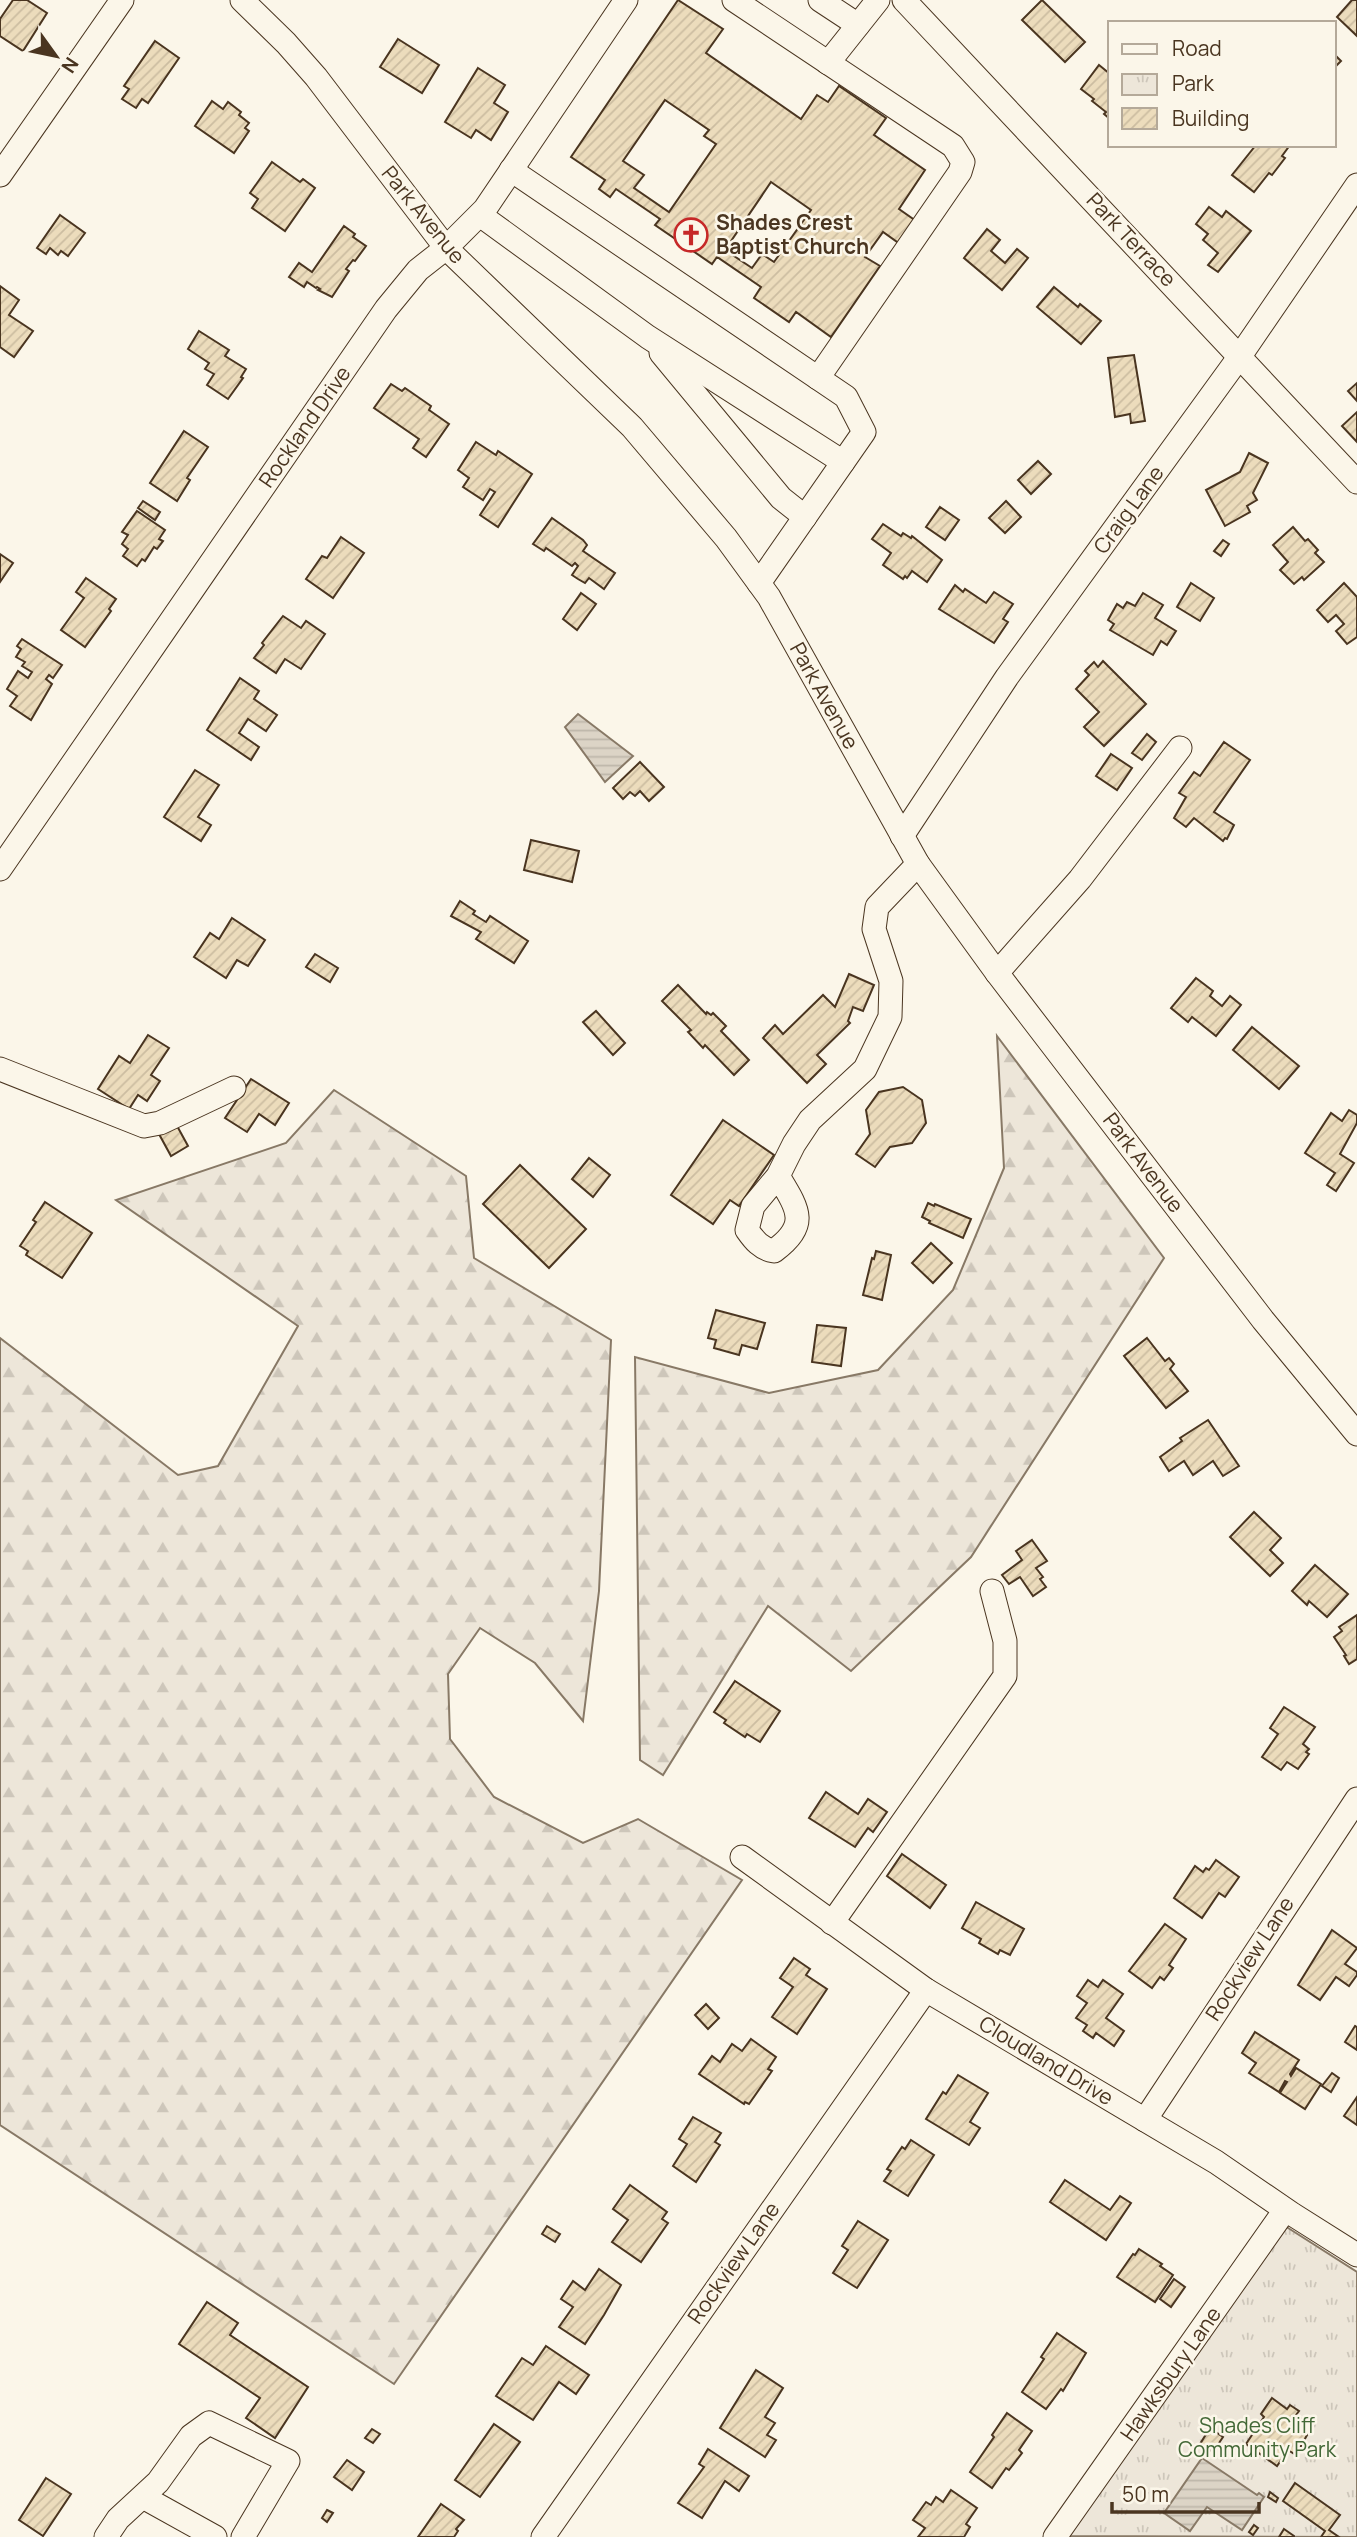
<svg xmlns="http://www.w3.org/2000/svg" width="1357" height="2537" viewBox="0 0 1357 2537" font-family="Manrope,sans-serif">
<defs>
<pattern id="forest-firs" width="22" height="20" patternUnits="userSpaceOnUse" patternTransform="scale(1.75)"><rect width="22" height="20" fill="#ede6d9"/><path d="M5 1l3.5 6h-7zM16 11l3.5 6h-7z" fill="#cdc6ba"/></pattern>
<pattern id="park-tufts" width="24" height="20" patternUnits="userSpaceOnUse" patternTransform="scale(1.75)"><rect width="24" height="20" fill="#ede6d9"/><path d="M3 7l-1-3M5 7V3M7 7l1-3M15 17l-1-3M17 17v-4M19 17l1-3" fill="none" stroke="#cdc6ba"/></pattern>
<pattern id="water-rules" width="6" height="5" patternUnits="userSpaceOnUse" patternTransform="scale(1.75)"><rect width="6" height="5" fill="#dcd4c6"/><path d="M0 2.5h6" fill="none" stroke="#beb7aa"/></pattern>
<pattern id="building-hatch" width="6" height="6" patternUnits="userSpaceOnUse" patternTransform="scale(1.75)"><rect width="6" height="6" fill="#ecdcbc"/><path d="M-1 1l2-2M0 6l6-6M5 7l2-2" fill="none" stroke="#ccbda1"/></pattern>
</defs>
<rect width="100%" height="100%" fill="#fbf6e9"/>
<!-- forest -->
<g fill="url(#forest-firs)" stroke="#887966" stroke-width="2">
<path d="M997,1036L1164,1258L971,1557L851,1671L768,1606L663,1775L640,1760L635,1357L769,1393L878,1370L953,1290L1004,1168Z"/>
<path d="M334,1090L466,1176L474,1258L611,1340L599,1591L583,1721L535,1663L480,1628L448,1674L450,1739L494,1797L583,1843L638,1819L742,1880L394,2384L0,2125V1338L178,1475L218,1466L298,1326L116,1200L286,1143Z"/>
</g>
<!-- park -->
<path fill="url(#park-tufts)" stroke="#887966" stroke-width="2" d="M1285,2226L1357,2272V2537L1068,2536Z"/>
<!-- water -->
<g fill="url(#water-rules)" stroke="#887966" stroke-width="2">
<path d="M578,714L633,756L605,782L565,727Z"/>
<path d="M1202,2458L1257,2495L1259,2493L1264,2497L1242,2530L1207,2507L1190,2531L1164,2513Z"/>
</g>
<!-- building -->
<g fill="url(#building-hatch)" stroke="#4a3520" stroke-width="2" fill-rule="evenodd">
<path d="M13,0H27L47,13L23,51L0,36V19Z"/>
<path d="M678,0L723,29L706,53L801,119L817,95L828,102L839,86L886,118L874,135L925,170L899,209L916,221L900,244L883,232L865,257L880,266L831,337L796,312L789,322L754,298L761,287L717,257L712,264L655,225L660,219L616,189L610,197L599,189L605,180L571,157ZM665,100L709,130L704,136L716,144L669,212L634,188L644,175L623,161ZM771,182L811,210L774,262L762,254L752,268L725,250Z"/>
<path d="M1042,0L1085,42L1065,62L1022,20Z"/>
<path d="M1352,0H1357V36L1337,17Z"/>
<path d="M398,39L439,65L422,93L380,67Z"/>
<path d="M155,41L179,58L148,103L142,99L136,108L122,99L129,89L124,86Z"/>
<path d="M1334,54L1341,61L1334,68Z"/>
<path d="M1099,65L1110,74V119L1104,114L1106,112L1092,101L1094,99L1081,89Z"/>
<path d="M478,68L505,85L494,103L508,112L491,140L476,130L471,138L445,122Z"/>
<path d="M212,101L223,109L228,102L241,112L239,115L249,123L245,128L249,131L234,153L195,126Z"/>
<path d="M1256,145H1290L1282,156L1285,158L1272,175L1269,173L1254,192L1232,175Z"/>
<path d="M272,162L300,182L303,179L315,188L285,231L252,208L258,199L250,193Z"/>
<path d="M1209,207L1222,217L1226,211L1251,231L1218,272L1208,265L1218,253L1203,240L1208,234L1196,224Z"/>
<path d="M60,215L85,233L68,256L61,251L58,255L50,248L46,254L37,248Z"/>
<path d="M344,226L355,234L353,237L366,246L355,261L353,260L346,269L349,271L332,297L318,290L320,289L317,287L316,288L307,282L304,287L289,277L299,263L312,272Z"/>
<path d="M987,229L1000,240L991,251L1005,263L1017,249L1028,258L1002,290L964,258Z"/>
<path d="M0,286L19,300L9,315L33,331L14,357L0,347Z"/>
<path d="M1054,287L1078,307L1080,304L1101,321L1081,344L1037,307Z"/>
<path d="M199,331L229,350L225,356L246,369L241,377L243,378L228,399L207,385L214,374L205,369L209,363L188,349Z"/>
<path d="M1134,355L1145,421L1131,423L1130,414L1115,417L1108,358Z"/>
<path d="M1357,383V401L1348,391Z"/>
<path d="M391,384L402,391L405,388L431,406L429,410L449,424L426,457L413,448L419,439L374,408Z"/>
<path d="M1357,412V442L1342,426Z"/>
<path d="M184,431L208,447L187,478L190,480L177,501L150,483Z"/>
<path d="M476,442L496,455L498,451L532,474L498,527L480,515L495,492L490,489L483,500L463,487L469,478L458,470Z"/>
<path d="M1249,453L1268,463L1253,493L1257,500L1247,506L1250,512L1225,526L1206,490L1240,472Z"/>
<path d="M1038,461L1051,474L1031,494L1018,480Z"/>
<path d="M143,501L160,512L155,520L138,508Z"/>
<path d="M1006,501L1021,517L1005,533L989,518Z"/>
<path d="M940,507L959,520L945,540L926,527Z"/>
<path d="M137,511L165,530L159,539L163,541L157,549L154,547L145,561L142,559L137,566L123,556L128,549L122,544L128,535L122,532Z"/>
<path d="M552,518L583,540L587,545L583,551L615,573L604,589L589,578L585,583L578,579L572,575L578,566L575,563L572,566L546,548L544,551L533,544Z"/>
<path d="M883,524L901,536L903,533L911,538L912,536L942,560L927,582L912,571L907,578L905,576L903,579L883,565L891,553L872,539Z"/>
<path d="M1293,527L1305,541L1308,539L1318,550L1315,553L1324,562L1304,580L1302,577L1294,584L1280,570L1288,562L1273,545Z"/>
<path d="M341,537L364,553L333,598L306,579L322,556L327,558Z"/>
<path d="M1223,540L1229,544L1221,556L1214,551Z"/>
<path d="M0,554L13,563L0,582Z"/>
<path d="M86,578L116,599L109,609L111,611L85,647L61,630L84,598L76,592Z"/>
<path d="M1191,583L1214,598L1200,621L1177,607Z"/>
<path d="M1344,583L1357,597V637L1347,644L1336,631L1344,624L1336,615L1328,622L1317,610Z"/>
<path d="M955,585L963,592L965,589L986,603L994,592L1013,604L1003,619L1008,622L994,643L939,609Z"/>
<path d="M581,593L596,604L577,630L563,619Z"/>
<path d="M1143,593L1163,605L1155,618L1176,631L1167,645L1161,641L1153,655L1110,630L1114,624L1108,620L1117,604L1123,608L1127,602L1135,606Z"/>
<path d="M283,616L301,628L306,621L325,634L301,669L285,659L276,673L254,658L264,645L262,643Z"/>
<path d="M22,639L62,665L53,678L49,675L46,679L52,684L31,720L10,706L17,696L7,689L18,671L28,678L32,672L22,666L25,662L16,657L21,649L17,646Z"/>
<path d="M1103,661L1146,704L1104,746L1084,727L1099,712L1076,689L1089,675L1085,671L1094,662L1098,667Z"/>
<path d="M240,678L259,691L254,699L277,715L266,731L248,719L239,733L259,747L251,760L207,730Z"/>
<path d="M1147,734L1156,742L1142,760L1132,753Z"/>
<path d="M1224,742L1250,760L1214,812L1234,825L1227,839L1225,838L1223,841L1194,818L1186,827L1174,818L1186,797L1179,793L1194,772L1200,776Z"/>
<path d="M1111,754L1132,768L1117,790L1096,776Z"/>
<path d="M640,762L664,787L649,801L640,791L635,796L630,792L623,799L613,788Z"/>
<path d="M195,770L219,785L198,817L211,825L201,841L164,817Z"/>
<path d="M531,840L579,851L572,882L524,870Z"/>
<path d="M460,901L475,911L473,914L486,922L490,916L528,941L514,963L476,939L481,932L451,916Z"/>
<path d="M232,918L265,940L248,966L237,960L226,978L194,957L210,933L219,939Z"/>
<path d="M315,954L338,968L330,982L306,967Z"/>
<path d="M849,974L874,985L863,1011L853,1007L848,1021L850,1023L817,1055L826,1064L807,1083L763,1038L775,1025L783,1034L823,995L835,1007Z"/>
<path d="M1196,978L1213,991L1210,996L1222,1006L1230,996L1241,1005L1216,1036L1192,1017L1188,1022L1171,1008Z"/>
<path d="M678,985L706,1014L707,1012L711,1015L713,1013L726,1026L721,1031L749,1060L734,1075L705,1045L703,1048L688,1032L691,1030L662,1001Z"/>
<path d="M596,1011L625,1043L613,1055L583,1022Z"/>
<path d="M1252,1027L1299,1066L1279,1089L1233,1050Z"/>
<path d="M148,1035L169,1048L151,1075L160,1081L147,1101L138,1095L129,1109L98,1089L119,1056L130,1063Z"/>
<path d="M251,1079L289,1103L275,1125L259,1114L247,1132L225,1118Z"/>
<path d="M903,1087L922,1100L926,1123L912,1143L890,1147L875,1167L856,1154L870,1134L866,1110L879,1092Z"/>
<path d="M1349,1110L1357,1115V1123L1340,1154L1354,1163L1336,1191L1327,1185L1335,1173L1305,1153L1331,1113L1342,1121Z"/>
<path d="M723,1120L774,1155L739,1206L730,1200L713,1224L671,1195Z"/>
<path d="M176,1124L188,1146L171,1156L159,1134Z"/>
<path d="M589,1158L610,1175L593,1197L572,1179Z"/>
<path d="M520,1165L586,1229L549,1268L483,1204Z"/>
<path d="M45,1202L92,1233L62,1278L26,1255L28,1251L20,1246L36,1222L33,1220Z"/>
<path d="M928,1203L934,1206L935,1204L971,1219L963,1238L929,1223L930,1221L922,1217Z"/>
<path d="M931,1243L952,1263L933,1283L912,1263Z"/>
<path d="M876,1251L891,1255L882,1300L863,1295L872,1258L874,1259Z"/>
<path d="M716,1310L765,1323L757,1349L742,1345L739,1355L714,1348L716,1340L708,1338Z"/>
<path d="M817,1325L846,1328L841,1366L812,1362Z"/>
<path d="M1147,1338L1165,1361L1169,1358L1174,1364L1170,1369L1188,1391L1166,1408L1124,1356Z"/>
<path d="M1208,1420L1239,1466L1223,1476L1213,1461L1193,1475L1184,1461L1169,1471L1160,1457L1182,1441L1180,1438Z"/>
<path d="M1254,1512L1281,1538L1270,1550L1283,1563L1270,1576L1230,1537Z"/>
<path d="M1032,1540L1047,1561L1036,1568L1043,1577L1040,1579L1046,1587L1033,1596L1020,1577L1009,1584L1002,1575L1022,1560L1016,1551Z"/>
<path d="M1315,1565L1348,1594L1327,1617L1309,1601L1307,1605L1292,1591Z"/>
<path d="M1357,1615V1659L1349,1664L1344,1656L1346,1655L1334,1637L1342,1631L1339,1627Z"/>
<path d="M735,1681L780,1711L760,1742L747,1734L745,1737L724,1723L726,1720L714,1712Z"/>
<path d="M1284,1707L1315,1727L1303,1744L1309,1749L1306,1752L1309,1754L1298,1769L1287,1762L1281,1770L1262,1757L1278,1734L1270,1728Z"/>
<path d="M826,1792L858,1814L868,1799L887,1812L873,1832L868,1828L855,1847L809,1818Z"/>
<path d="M902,1854L946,1885L930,1908L887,1876Z"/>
<path d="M1216,1860L1239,1877L1225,1897L1219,1893L1202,1918L1174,1898L1195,1866L1203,1872L1206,1868L1209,1870Z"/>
<path d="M976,1902L1024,1929L1010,1955L1000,1950L998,1954L979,1943L981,1939L962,1928Z"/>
<path d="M1165,1924L1186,1939L1169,1965L1173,1968L1164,1980L1160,1977L1152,1988L1129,1971Z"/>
<path d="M1332,1930L1357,1948L1345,1964L1357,1972V1975L1349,1986L1336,1977L1320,2000L1298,1985Z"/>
<path d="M794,1958L810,1969L806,1975L827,1989L797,2034L772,2017L793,1987L780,1978Z"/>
<path d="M1088,1980L1098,1987L1103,1980L1123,1994L1106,2018L1124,2031L1114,2046L1096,2033L1093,2038L1083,2031L1087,2025L1076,2018L1087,2003L1077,1996Z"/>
<path d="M706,2004L719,2018L708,2029L695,2015Z"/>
<path d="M1355,2026L1357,2027V2050L1345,2042Z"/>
<path d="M1255,2032L1299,2060L1290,2074L1291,2076L1296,2068L1321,2084L1305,2109L1280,2093L1287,2082L1285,2081L1279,2092L1249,2073L1256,2063L1242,2053Z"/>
<path d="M751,2039L776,2057L768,2069L772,2071L749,2104L745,2102L744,2104L699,2074L712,2056L720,2062L732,2044L742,2051Z"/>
<path d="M1332,2073L1339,2078L1331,2092L1322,2086Z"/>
<path d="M958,2075L988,2093L970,2122L980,2128L969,2145L926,2119L943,2092L946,2094Z"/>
<path d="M1357,2097V2125L1344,2116Z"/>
<path d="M693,2117L721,2133L715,2142L720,2145L696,2182L673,2166L687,2144L679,2139Z"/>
<path d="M911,2140L934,2155L908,2196L884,2181L891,2171L887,2169L902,2147L905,2149Z"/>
<path d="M1065,2180L1110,2210L1120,2196L1131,2203L1106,2240L1050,2202Z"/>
<path d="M630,2185L667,2212L662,2219L668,2223L641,2262L612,2242L628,2220L613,2209Z"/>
<path d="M858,2221L888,2240L857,2288L833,2273L848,2250L842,2246Z"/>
<path d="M547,2226L560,2234L555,2242L542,2234Z"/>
<path d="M1139,2249L1162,2264L1160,2266L1173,2275L1155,2302L1117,2277L1133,2254L1135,2255Z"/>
<path d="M599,2269L621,2285L604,2315L585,2344L559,2327L573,2307L561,2299L573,2281L585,2290Z"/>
<path d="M1174,2279L1185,2287L1171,2307L1160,2299Z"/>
<path d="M207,2302L238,2323L230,2335L308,2387L275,2438L246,2418L260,2398L179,2344Z"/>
<path d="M1057,2333L1086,2353L1063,2391L1061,2389L1046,2409L1022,2392L1044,2359L1041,2357Z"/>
<path d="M546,2346L589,2375L576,2394L559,2382L533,2420L496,2396L522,2358L533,2365Z"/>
<path d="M756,2370L783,2388L765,2417L775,2423L767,2435L776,2440L765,2457L720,2428Z"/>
<path d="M1272,2398L1287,2409L1290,2405L1299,2411L1296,2415L1312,2426L1296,2455L1288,2450L1277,2466L1246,2444L1264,2417L1261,2414Z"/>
<path d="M1007,2413L1032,2431L1019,2450L1022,2453L1009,2470L1006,2468L992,2488L970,2472L994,2437L992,2435Z"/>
<path d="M494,2424L520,2442L480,2497L455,2480Z"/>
<path d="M1210,2428L1223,2437L1213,2452L1200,2444Z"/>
<path d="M372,2429L380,2434L373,2443L365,2438Z"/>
<path d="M708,2449L749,2476L739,2491L725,2481L702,2518L678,2503L704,2467L699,2464Z"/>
<path d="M347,2460L364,2472L352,2490L334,2477Z"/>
<path d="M46,2478L71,2494L43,2536L19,2520Z"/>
<path d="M1295,2483L1340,2515L1329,2530L1339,2537H1321L1325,2531L1283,2501Z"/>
<path d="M951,2490L977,2508L966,2524L970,2527L964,2537H918L925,2528L913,2520L926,2502L931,2505L936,2497L943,2502Z"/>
<path d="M1270,2492L1278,2498L1276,2502L1268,2497Z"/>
<path d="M441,2504L464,2520L456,2529L458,2531L454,2537H418Z"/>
<path d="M327,2510L333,2513L327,2522L322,2518Z"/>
<path d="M1254,2525L1258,2528L1253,2535L1249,2532Z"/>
<path d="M1284,2529L1294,2536V2537H1279Z"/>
</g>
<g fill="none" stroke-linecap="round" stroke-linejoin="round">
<defs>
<g id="minor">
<path d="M242,0L286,43L316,77L446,248L632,427L726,538L769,597L918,864L997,973L1263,1320L1357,1434"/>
<path d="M734,0L953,146L963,162L960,172L818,378"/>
<path d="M820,0L858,25"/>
<path d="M904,0L1357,482"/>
<path d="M828,63L878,0"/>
<path d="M511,170L846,397L864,432L759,583"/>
<path d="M0,175L122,0"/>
<path d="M480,215L648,337L843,462"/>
<path d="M661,353L781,498L805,517"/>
<path d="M902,836L1007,677L1240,356L1357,185"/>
<path d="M0,869L386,309L418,270L446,248L485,209L626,0"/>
<path d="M997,973L1080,879L1180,748"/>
<path d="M0,1069L144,1126L160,1123L234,1088"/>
<path d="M778,1176C798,1209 810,1225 774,1251C761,1249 754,1240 747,1230L753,1206L778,1176L794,1144L810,1120L865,1069L890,1017L891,981L874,929L877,907L918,864"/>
<path d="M742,1857L926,1990L1216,2162L1292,2214L1357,2255"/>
<path d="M832,1923L1005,1676V1641L992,1591"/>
<path d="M1145,2120L1357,1799"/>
<path d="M143,2497L215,2537"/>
<path d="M106,2537L118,2519L158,2482L191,2436L209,2423L288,2461L243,2537"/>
<path d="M543,2537L926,1990"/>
<path d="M1055,2537L1285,2210"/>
</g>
</defs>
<!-- minor casing -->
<use href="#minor" stroke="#4a3520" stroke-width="25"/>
<!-- minor -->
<use href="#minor" stroke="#fbf6e9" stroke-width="23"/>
</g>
<!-- icons -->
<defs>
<symbol id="church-ring" viewBox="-11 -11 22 22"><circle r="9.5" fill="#fbf6e9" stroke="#c62828" stroke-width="1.5"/><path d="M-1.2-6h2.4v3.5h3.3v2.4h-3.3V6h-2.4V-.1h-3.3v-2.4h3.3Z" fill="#c62828"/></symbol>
</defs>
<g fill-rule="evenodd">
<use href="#church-ring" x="672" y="216" width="38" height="38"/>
</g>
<g text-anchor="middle" stroke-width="5" stroke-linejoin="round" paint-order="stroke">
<!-- street labels -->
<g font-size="21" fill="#4a3520" stroke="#fbf6e9">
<text transform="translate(423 215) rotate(51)" y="7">Park Avenue</text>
<text transform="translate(1131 240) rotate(47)" y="7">Park Terrace</text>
<text transform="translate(305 427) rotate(-55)" y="7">Rockland Drive</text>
<text transform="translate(1129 510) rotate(-54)" y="7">Craig Lane</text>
<text transform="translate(824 696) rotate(61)" y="7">Park Avenue</text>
<text transform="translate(1143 1163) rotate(53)" y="7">Park Avenue</text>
<text transform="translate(1250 1959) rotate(-57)" y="7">Rockview Lane</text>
<text transform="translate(1046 2061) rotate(31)" y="7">Cloudland Drive</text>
<text transform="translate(734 2263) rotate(-55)" y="7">Rockview Lane</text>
<text transform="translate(1171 2374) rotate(-55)" y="7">Hawksbury Lane</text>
</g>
<!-- poi labels -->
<g font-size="21" font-weight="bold" fill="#4a3520" stroke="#fbf6e9" text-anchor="start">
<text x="716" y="230">Shades Crest<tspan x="716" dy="24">Baptist Church</tspan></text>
</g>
<!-- park labels -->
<g font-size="21" fill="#436837" stroke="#fbf6e9">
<text x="1257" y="2433">Shades Cliff<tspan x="1257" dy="24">Community Park</tspan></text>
</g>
</g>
<!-- legend -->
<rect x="1108" y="21" width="228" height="126" fill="#fbf6e9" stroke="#b4a999" stroke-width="2"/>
<rect x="1122" y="44" width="35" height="10" fill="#fbf6e9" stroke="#b4a999" stroke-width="2"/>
<text x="1172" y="56" font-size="21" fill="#4a3520">Road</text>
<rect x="1122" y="74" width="35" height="21" fill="url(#park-tufts)" stroke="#b4a999" stroke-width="2"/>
<text x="1172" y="91" font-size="21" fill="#4a3520">Park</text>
<rect x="1122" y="108" width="35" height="21" fill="url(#building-hatch)" stroke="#b4a999" stroke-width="2"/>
<text x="1172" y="126" font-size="21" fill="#4a3520">Building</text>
<!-- north arrow -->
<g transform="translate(56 56) rotate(123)" stroke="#fbf6e9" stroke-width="5" paint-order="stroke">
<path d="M0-5L12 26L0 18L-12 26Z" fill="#4a3520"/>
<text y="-10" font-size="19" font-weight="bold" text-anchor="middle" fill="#4a3520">N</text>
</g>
<!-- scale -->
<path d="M1112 2502v10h147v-10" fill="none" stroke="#4a3520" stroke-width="3.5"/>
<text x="1122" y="2502" font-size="21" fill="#4a3520" stroke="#fbf6e9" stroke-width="5" paint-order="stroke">50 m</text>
</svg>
